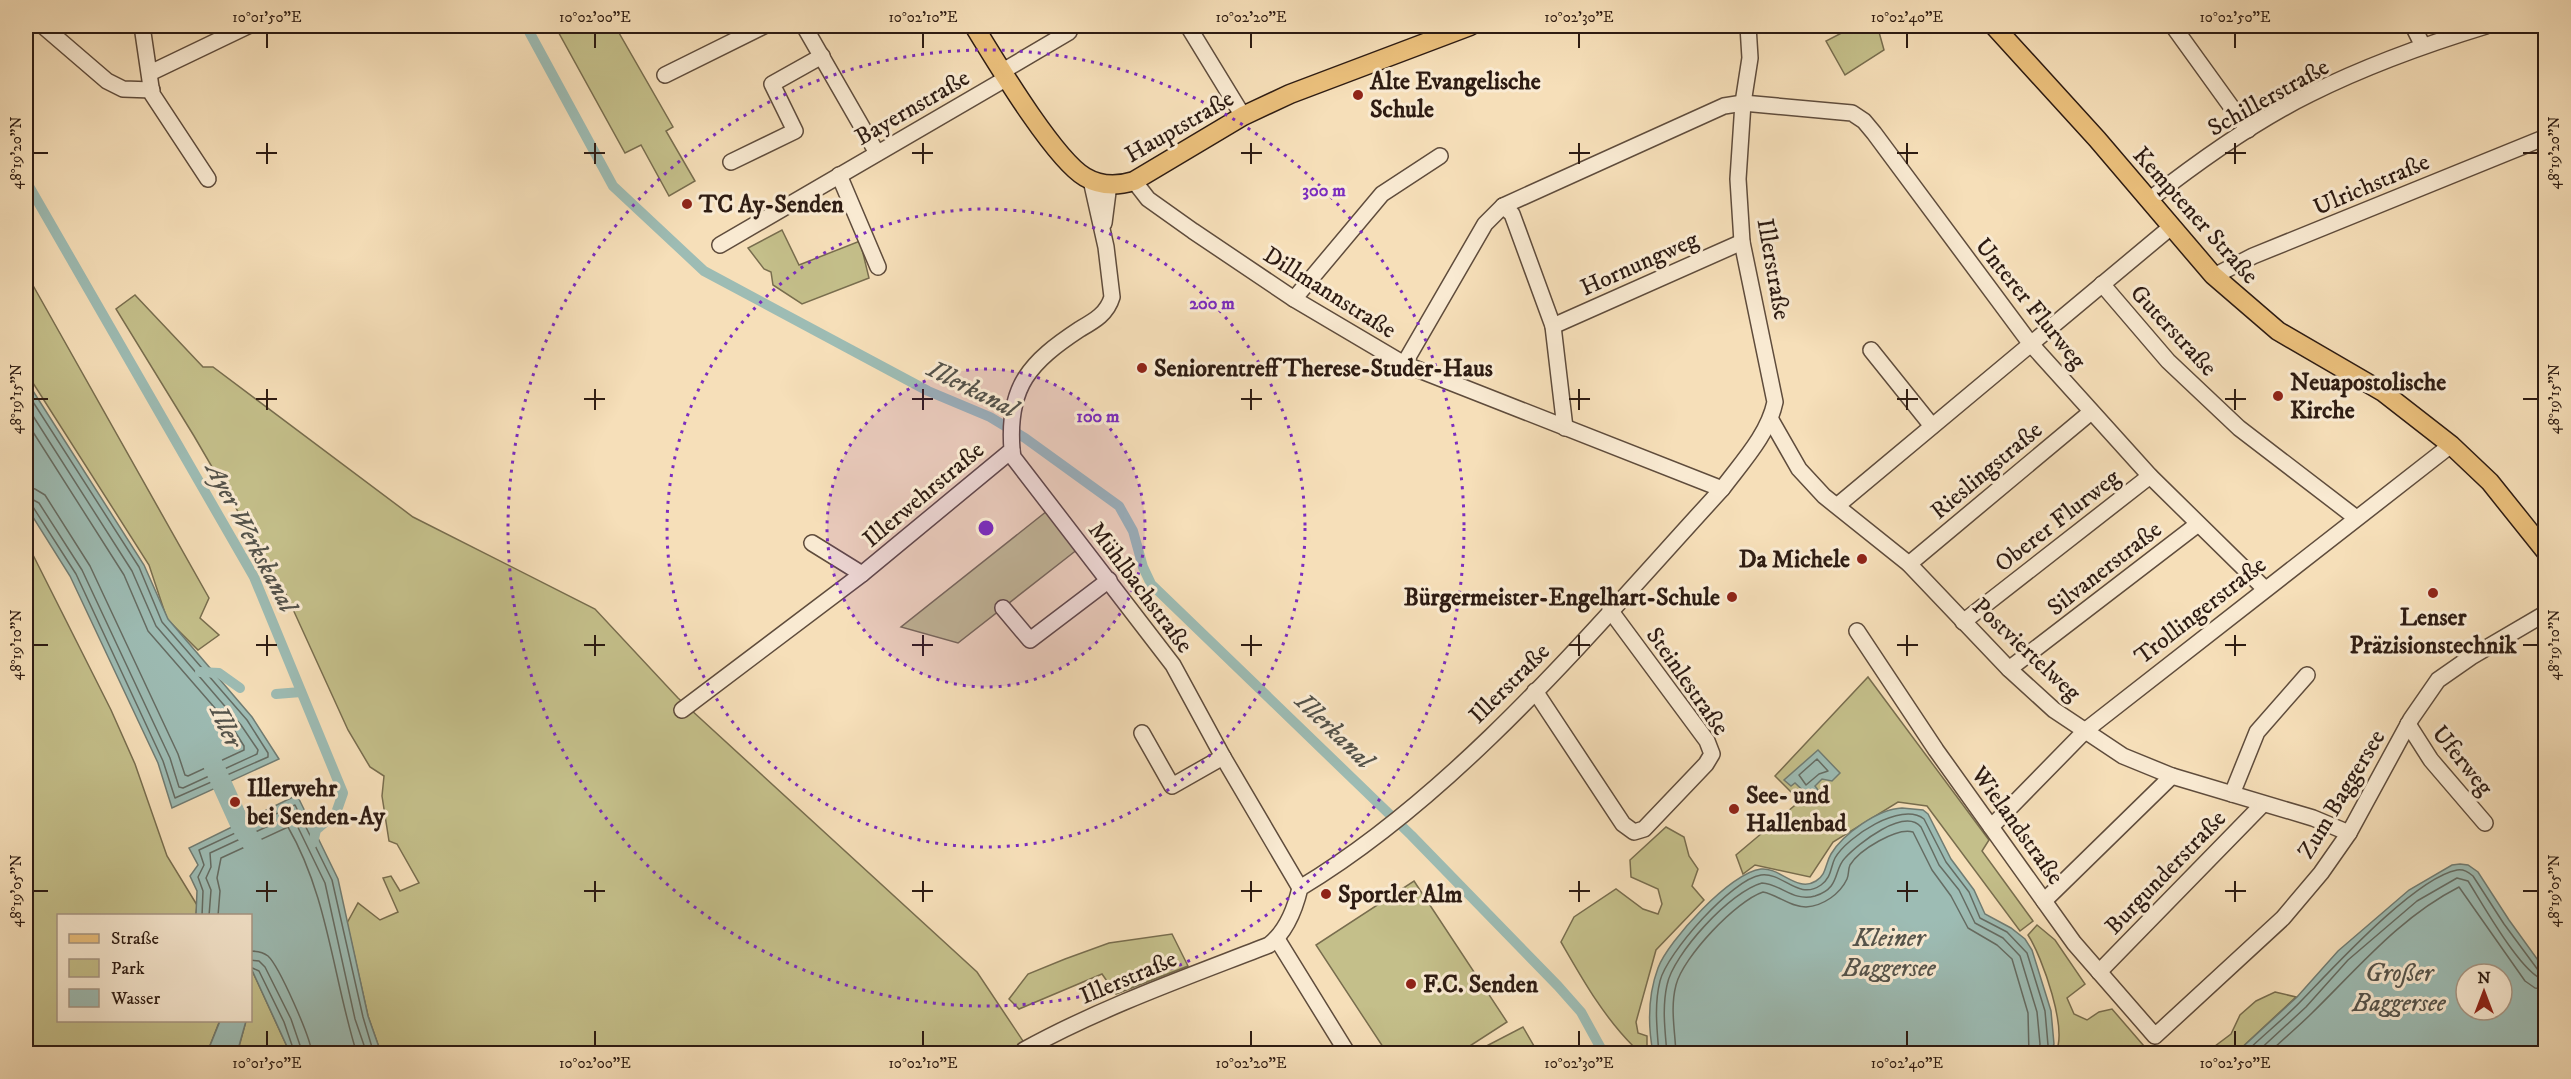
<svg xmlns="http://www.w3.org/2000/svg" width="2571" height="1079" viewBox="0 0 2571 1079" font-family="'IM FELL DW Pica',serif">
<rect width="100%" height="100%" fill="#f6dfb9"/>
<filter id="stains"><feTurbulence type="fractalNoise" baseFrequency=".00333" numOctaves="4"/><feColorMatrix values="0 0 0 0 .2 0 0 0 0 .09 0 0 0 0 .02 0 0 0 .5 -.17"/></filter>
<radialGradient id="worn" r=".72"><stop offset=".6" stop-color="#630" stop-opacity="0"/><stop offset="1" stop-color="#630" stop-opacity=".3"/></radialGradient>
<!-- green -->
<g fill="#c4bf8a" stroke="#786d4e" stroke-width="1.5">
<path d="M555,26H615L673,127L666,131L695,181L669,196L641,145L625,153Z"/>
<path d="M1855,26H1868L1879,32L1884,50L1845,75L1826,41Z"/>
<path d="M782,230L799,265L860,241L869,278L802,304L773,285L771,272L764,269L748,248Z"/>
<path d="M26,273L209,598L200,618L219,635L198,650L167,619L149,565L26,372Z"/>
<path d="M135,295L203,367H213L413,517L595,609L678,698L977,972L1031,1053H381L368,1016L347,923L358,903L380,920L398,912L383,878L391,876L400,891L419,883L397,844L389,841L382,796L384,776L370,767L348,730L286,594L194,436L116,309Z"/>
<path d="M1047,511L1078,549L958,643L901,627Z"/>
<path d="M26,541L111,710L135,764L167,856L197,905L196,915L58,916V1020H220L207,1053H26Z"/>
<path d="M1868,677L1989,840L1982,851L2033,921L2020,931L1927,806L1898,802L1833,842L1810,877L1755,865L1743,874L1736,855L1800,801L1775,776Z"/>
<path d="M1666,827L1684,837L1689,856L1698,869L1692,886L1704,900L1656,950L1636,1022L1638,1033L1647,1036V1053H1634V1047C1603,1016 1583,980 1561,942L1574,917L1616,889L1643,909L1658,914L1662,904L1658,889L1631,877L1630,860Z"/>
<path d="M1414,881L1507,1022L1459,1053H1387L1316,945Z"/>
<path d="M2037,925L2055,940L2085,984L2067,998L2074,1014L2087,1020L2099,1012L2112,1009L2150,1053H2055C2069,1032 2042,956 2028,935Z"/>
<path d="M1172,934L1188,966L1116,994L1102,974L1019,1009L1009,999L1028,974L1065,959L1109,943Z"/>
<path d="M251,968L290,1053L237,1054L246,1021L250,1020Z"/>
<path d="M2275,992L2296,997L2236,1053L2185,1054L2187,1048L2211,1049L2231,1034L2240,1015L2256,1001Z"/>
<path d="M1523,1027L1538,1053H1473Z"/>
</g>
<!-- water -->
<g fill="#9dbcb4" stroke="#707c73" stroke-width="1.5" fill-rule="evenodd">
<path d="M26,380L144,565L168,619L252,717L279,759L172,808L158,763L70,576L26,506Z"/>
<path d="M1818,750L1840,773L1832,781L1822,779L1815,786L1818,790L1812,799L1795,783L1791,786L1784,780Z"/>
<path d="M297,795L338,879L368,1016L381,1053H290L251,968L250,916L196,915L197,891L190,876L198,865L189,848Z"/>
<path d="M1902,808L1923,810L1928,814L1951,859L1974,890L1985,914L2011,928L2025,939L2032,950L2051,1011L2054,1044L2049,1053H1653C1648,1026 1648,995 1658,968C1668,941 1731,872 1761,869C1780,867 1797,893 1816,881C1827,874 1825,864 1831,854C1843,834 1878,809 1902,808Z"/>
<path d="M2460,864L2468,865L2478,872L2509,920L2545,970V1053H2236L2297,997L2338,951L2409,890L2452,865ZM2466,974H2502V1010H2466Z"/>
<path d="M220,1021H246L237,1053H207Z"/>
</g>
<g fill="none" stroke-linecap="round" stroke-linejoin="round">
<!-- shore -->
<g stroke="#656c63" stroke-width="1.5">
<path d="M26,391L139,567L162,622L247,720L268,753V757L175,798L163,761L76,574L33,507L26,504"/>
<path d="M26,405L132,571L156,626L241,725L258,750L257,754L183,788L179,787L170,758L82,570L39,503L26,496"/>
<path d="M26,421L124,575L148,631L234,730L244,746V750L188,776L185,775L178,754L90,566L45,495L35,489L26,487"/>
<path d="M1817,759L1828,771L1819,774L1806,785L1799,775Z"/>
<path d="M202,916L203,891L198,877L204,865L199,850L295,805L332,880L363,1017L374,1054"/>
<path d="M209,916L211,890L206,878L211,867L210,853L292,815L325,883L355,1019L367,1054"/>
<path d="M218,916L220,891L217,878L221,858L288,827C328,896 333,978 357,1054"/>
<path d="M250,951C257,951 263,952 268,956C279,966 311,1038 312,1054"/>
<path d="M250,960L259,961L265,967L291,1019L303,1054"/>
<path d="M250,967L259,971L284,1022L295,1054"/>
<path d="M1659,1054C1657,1029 1654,1005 1660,981C1667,953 1732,879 1761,875C1783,872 1798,901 1821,885C1832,877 1830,868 1835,858C1847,837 1901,801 1924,819L1946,862L1969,892L1980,918L2007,932L2027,953L2045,1011L2048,1045L2046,1054"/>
<path d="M1667,1054C1665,1030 1662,1008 1667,985C1673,954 1731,891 1762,883C1781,884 1793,902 1815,896C1841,888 1833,870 1845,858C1858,844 1904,807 1921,827L1939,865L1959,890L1975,923L2003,938L2020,956L2037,1012L2040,1044L2038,1054"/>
<path d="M1676,1054C1675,1030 1670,1008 1676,985C1683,957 1736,901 1763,892C1778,895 1790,907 1806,907C1823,906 1840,894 1847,879C1849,875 1848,869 1850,865C1859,850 1897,827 1913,832L1932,870L1951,896L1968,928L1997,945L2012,959L2028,1013L2029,1054"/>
<path d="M2244,1054C2263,1035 2284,1019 2302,1000C2333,968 2415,878 2457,870C2464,869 2468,872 2473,876L2504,924L2538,970L2546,973"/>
<path d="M2255,1054L2306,1007L2348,960L2417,901L2457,878L2468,881C2481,901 2524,979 2546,980"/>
<path d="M2268,1054C2282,1040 2298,1027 2312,1013C2358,968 2400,917 2459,887L2525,981L2535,988L2546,989"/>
</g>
<!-- canal -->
<g stroke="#9dbcb4" stroke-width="10">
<path d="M526,26L613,186L704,271L928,391L990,417L1025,438L1119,506L1133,531L1143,567L1151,584L1411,835L1558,986L1581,1012L1604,1054"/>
<path d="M26,181L254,577L343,793L336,813L316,830L313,843"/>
<path d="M200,672L219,673L240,688"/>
<path d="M276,694L301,692"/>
</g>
<!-- river -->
<path stroke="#9dbcb4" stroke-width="20" d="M212,762L240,824L254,846"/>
<defs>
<g id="minor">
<path d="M43,26L107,81L123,89L152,90"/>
<path d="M142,26L152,94L208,179"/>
<path d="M804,26L877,153"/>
<path d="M1188,26L1243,116"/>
<path d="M2173,26L2248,130"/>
<path d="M2413,26L2423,46"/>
<path d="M1003,71L1069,32"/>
<path d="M150,73L248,26"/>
<path d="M665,75L764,26"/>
<path d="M731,162L795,131L772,84L822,56"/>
<path d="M839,175L878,267"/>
<path d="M1134,181L1148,199L1193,231L1294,299L1404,364L1722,489"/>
<path d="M2149,200C2199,161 2253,122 2310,94C2366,66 2427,44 2486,26"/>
<path d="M1503,206L1512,214L1553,326L1565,428"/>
<path d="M1104,223L1109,184"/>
<path d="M720,245L1007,78"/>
<path d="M2214,276L2253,256L2546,137"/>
<path d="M2102,284L2168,361L2239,428L2355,517"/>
<path d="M1294,299L1382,194L1440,156"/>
<path d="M1553,326L1742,242"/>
<path d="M1871,350L1932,426"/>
<path d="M1404,364L1485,224L1503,206L1724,106L1743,103L1852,113L1864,121L1874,133L2030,343L2150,476L2264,588"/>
<path d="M1771,420L1799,469L1824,496L1909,564L2009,669L2054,710L2123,756L2172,776L2313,818L2349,833"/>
<path d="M1012,450L1013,457L1173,665L1223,757L1300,888"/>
<path d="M1838,505L2171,227"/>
<path d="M812,543L862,574"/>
<path d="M1909,564L2091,412"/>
<path d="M1003,608L1030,640L1109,580"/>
<path d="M1963,622L2150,476"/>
<path d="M1857,631L1936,750L2074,943L2155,1036L2283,918L2321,873L2349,833L2411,719L2438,680L2471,657L2546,613"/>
<path d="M2009,669L2198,524"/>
<path d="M1535,691L1623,824L1634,832L1644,829L1706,764L1712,754L1707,741L1610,610"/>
<path d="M682,710L862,574L1012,450C1007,386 1030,362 1080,329C1094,321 1107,314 1112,297L1106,247L1091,180"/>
<path d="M2408,724L2431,760L2485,823"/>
<path d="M1142,733L1172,786L1223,757"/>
<path d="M2232,794L2257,732L2307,675"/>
<path d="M1991,827L2086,730L2451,445"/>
<path d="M2044,901L2172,776"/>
<path d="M1277,939L1348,1054"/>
<path d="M2099,972L2263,804"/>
<path d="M1024,1050C1102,1007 1187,977 1269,945C1287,931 1295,909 1300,888C1460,792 1596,626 1722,489C1742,462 1768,435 1775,402L1742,242L1738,179L1743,103L1750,58L1748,26"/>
</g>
<g id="major">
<path d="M974,26C995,60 1054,159 1085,177C1100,186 1118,186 1134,181L1243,116L1290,94L1470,26"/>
<path d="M1994,26L2097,139L2213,275L2278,331L2383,392L2451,445L2490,482L2546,552"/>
</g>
</defs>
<!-- minor casing -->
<use href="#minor" stroke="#5f4c3c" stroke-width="18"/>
<!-- major casing -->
<use href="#major" stroke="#2d1b12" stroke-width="21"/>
<!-- minor -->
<use href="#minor" stroke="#f9ead2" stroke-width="15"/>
<!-- major -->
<use href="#major" stroke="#ebc07c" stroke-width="18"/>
</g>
<!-- ticks -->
<path fill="none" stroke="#2d1b12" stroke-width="2" d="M267,33V48M595,33V48M923,33V48M1251,33V48M1579,33V48M1907,33V48M2235,33V48M267,143V164M595,143V164M923,143V164M1251,143V164M1579,143V164M1907,143V164M2235,143V164M33,153H48M256,153H277M584,153H605M912,153H933M1241,153H1262M1569,153H1590M1897,153H1918M2225,153H2246M2523,153H2538M267,389V410M595,389V410M923,389V410M1251,389V410M1579,389V410M1907,389V410M2235,389V410M33,399H48M256,399H277M584,399H605M912,399H933M1241,399H1262M1569,399H1590M1897,399H1918M2225,399H2246M2523,399H2538M267,635V656M595,635V656M923,635V656M1251,635V656M1579,635V656M1907,635V656M2235,635V656M33,645H48M256,645H277M584,645H605M912,645H933M1241,645H1262M1569,645H1590M1897,645H1918M2225,645H2246M2523,645H2538M267,881V902M595,881V902M923,881V902M1251,881V902M1579,881V902M1907,881V902M2235,881V902M33,891H48M256,891H277M584,891H605M912,891H933M1241,891H1262M1569,891H1590M1897,891H1918M2225,891H2246M2523,891H2538M267,1031V1046M595,1031V1046M923,1031V1046M1251,1031V1046M1579,1031V1046M1907,1031V1046M2235,1031V1046"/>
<!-- distance rings -->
<circle cx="986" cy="528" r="159" fill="#7b2cbf" fill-opacity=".12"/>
<g fill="none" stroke="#7b2cbf" stroke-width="3" stroke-dasharray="3 6">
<circle cx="986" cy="528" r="159"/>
<circle cx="986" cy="528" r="319"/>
<circle cx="986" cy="528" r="478"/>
</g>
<!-- markers -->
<g fill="#8f2418" stroke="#f9ead2" stroke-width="2">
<circle cx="1358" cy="95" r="6"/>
<circle cx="687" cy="204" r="6"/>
<circle cx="1142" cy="368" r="6"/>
<circle cx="2278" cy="396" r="6"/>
<circle cx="1862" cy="559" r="6"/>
<circle cx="2433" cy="593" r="6"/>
<circle cx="1732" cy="597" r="6"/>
<circle cx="235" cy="802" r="6"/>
<circle cx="1734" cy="809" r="6"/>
<circle cx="1326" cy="894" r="6"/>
<circle cx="1411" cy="984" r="6"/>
</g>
<g text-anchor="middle" stroke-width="6" stroke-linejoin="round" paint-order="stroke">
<!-- poi labels -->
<g font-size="24" font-weight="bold" fill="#2d1b12" stroke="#f9ead2" text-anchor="start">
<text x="1370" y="89">Alte Evangelische<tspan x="1370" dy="28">Schule</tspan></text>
<text x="699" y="212">TC Ay-Senden</text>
<text x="1154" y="376">Seniorentreff Therese-Studer-Haus</text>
<text x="2290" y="390">Neuapostolische<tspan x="2290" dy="28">Kirche</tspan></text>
<text x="1850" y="567" text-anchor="end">Da Michele</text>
<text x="1720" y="605" text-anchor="end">Bürgermeister-Engelhart-Schule</text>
<text x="2433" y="625" text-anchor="middle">Lenser<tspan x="2433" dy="28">Präzisionstechnik</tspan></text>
<text x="247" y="796">Illerwehr<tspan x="247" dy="28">bei Senden-Ay</tspan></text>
<text x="1746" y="803">See- und<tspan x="1746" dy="28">Hallenbad</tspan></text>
<text x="1338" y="902">Sportler Alm</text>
<text x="1423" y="992">F.C. Senden</text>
</g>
<!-- street labels -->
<g font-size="24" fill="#2d1b12" stroke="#f9ead2">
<text transform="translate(2268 97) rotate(-29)" y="8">Schillerstraße</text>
<text transform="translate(912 107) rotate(-30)" y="8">Bayernstraße</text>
<text transform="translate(1179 126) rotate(-30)" y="8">Hauptstraße</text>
<text transform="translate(2371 184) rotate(-23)" y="8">Ulrichstraße</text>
<text transform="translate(2196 215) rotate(48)" y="8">Kemptener Straße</text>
<text transform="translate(1639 263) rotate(-24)" y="8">Hornungweg</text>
<text transform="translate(1774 269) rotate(80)" y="8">Illerstraße</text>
<text transform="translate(1330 292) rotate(32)" y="8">Dillmannstraße</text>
<text transform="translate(2031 303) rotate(51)" y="8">Unterer Flurweg</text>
<text transform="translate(2174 330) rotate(47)" y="8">Guterstraße</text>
<text transform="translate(1986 470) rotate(-40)" y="8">Rieslingstraße</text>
<text transform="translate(923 494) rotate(-40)" y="8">Illerwehrstraße</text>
<text transform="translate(2057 520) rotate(-38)" y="8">Oberer Flurweg</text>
<text transform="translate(2104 568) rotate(-38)" y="8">Silvanerstraße</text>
<text transform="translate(1141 587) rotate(53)" y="8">Mühlbachstraße</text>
<text transform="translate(2200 610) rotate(-38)" y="8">Trollingerstraße</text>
<text transform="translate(2027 649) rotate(43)" y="8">Postviertelweg</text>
<text transform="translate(1688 681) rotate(55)" y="8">Steinlestraße</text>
<text transform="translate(1509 683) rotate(-45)" y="8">Illerstraße</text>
<text transform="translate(2463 760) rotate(51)" y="8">Uferweg</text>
<text transform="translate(2341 794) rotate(-59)" y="8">Zum Baggersee</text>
<text transform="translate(2018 825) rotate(54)" y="8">Wielandstraße</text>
<text transform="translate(2165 872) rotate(-46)" y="8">Burgunderstraße</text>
<text transform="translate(1128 977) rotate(-23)" y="8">Illerstraße</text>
</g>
<!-- water labels -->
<g font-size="26" font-style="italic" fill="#54534b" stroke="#f9ead2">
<text transform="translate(973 388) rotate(27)" y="9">Illerkanal</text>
<text transform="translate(252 537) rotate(62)" y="9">Ayer Werkskanal</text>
<text transform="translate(227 726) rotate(66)" y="9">Iller</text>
<text transform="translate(1335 730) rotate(44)" y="9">Illerkanal</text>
<text x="1889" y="946">Kleiner<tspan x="1889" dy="30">Baggersee</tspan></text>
<text x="2399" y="981">Großer<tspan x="2399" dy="30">Baggersee</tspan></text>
</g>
</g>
<circle cx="986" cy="528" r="9" fill="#7b2cbf" stroke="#f9ead2" stroke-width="3"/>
<g font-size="18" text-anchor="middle" font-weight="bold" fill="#7b2cbf" stroke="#f9ead2" stroke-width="6" stroke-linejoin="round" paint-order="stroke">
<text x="1324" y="196">300 m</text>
<text x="1212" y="309">200 m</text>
<text x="1098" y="422">100 m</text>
</g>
<!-- margin -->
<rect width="2571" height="1079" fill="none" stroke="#f6dfb9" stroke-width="66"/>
<!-- legend -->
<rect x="57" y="914" width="195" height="108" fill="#f9ead2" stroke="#a79785" stroke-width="1.5"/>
<rect x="69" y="934" width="30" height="9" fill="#ebc07c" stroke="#a79785" stroke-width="1.5"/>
<text x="111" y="944" font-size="18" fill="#2d1b12">Straße</text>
<rect x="69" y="959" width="30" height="18" fill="#c4bf8a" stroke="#a79785" stroke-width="1.5"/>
<text x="111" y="974" font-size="18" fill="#2d1b12">Park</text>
<rect x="69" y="989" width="30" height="18" fill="#9dbcb4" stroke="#a79785" stroke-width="1.5"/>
<text x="111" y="1004" font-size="18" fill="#2d1b12">Wasser</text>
<!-- north arrow -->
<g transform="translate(2484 992)"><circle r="28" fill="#f9ead2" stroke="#a79785" stroke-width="1.5"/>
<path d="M0-4.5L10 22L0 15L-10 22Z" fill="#8f2418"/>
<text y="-9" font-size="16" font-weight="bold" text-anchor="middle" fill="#2d1b12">N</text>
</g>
<rect x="33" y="33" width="2505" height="1013" fill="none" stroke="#2d1b12" stroke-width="2"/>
<g font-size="15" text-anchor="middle" fill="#2d1b12">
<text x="267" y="22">10°01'50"E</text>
<text x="595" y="22">10°02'00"E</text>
<text x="923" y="22">10°02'10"E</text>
<text x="1251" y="22">10°02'20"E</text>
<text x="1579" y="22">10°02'30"E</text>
<text x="1907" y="22">10°02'40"E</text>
<text x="2235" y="22">10°02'50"E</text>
<text transform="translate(16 153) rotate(-90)" y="5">48°19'20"N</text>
<text transform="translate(2554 153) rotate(-90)" y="5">48°19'20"N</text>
<text transform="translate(16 399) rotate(-90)" y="5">48°19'15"N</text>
<text transform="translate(2554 399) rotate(-90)" y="5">48°19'15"N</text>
<text transform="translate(16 645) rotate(-90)" y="5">48°19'10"N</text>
<text transform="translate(2554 645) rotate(-90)" y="5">48°19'10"N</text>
<text transform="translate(16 891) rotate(-90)" y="5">48°19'05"N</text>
<text transform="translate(2554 891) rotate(-90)" y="5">48°19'05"N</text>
<text x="267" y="1068">10°01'50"E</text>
<text x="595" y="1068">10°02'00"E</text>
<text x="923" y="1068">10°02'10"E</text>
<text x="1251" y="1068">10°02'20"E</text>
<text x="1579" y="1068">10°02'30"E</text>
<text x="1907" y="1068">10°02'40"E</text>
<text x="2235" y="1068">10°02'50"E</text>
</g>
<rect width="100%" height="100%" filter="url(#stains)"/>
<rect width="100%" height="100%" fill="url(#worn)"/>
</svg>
